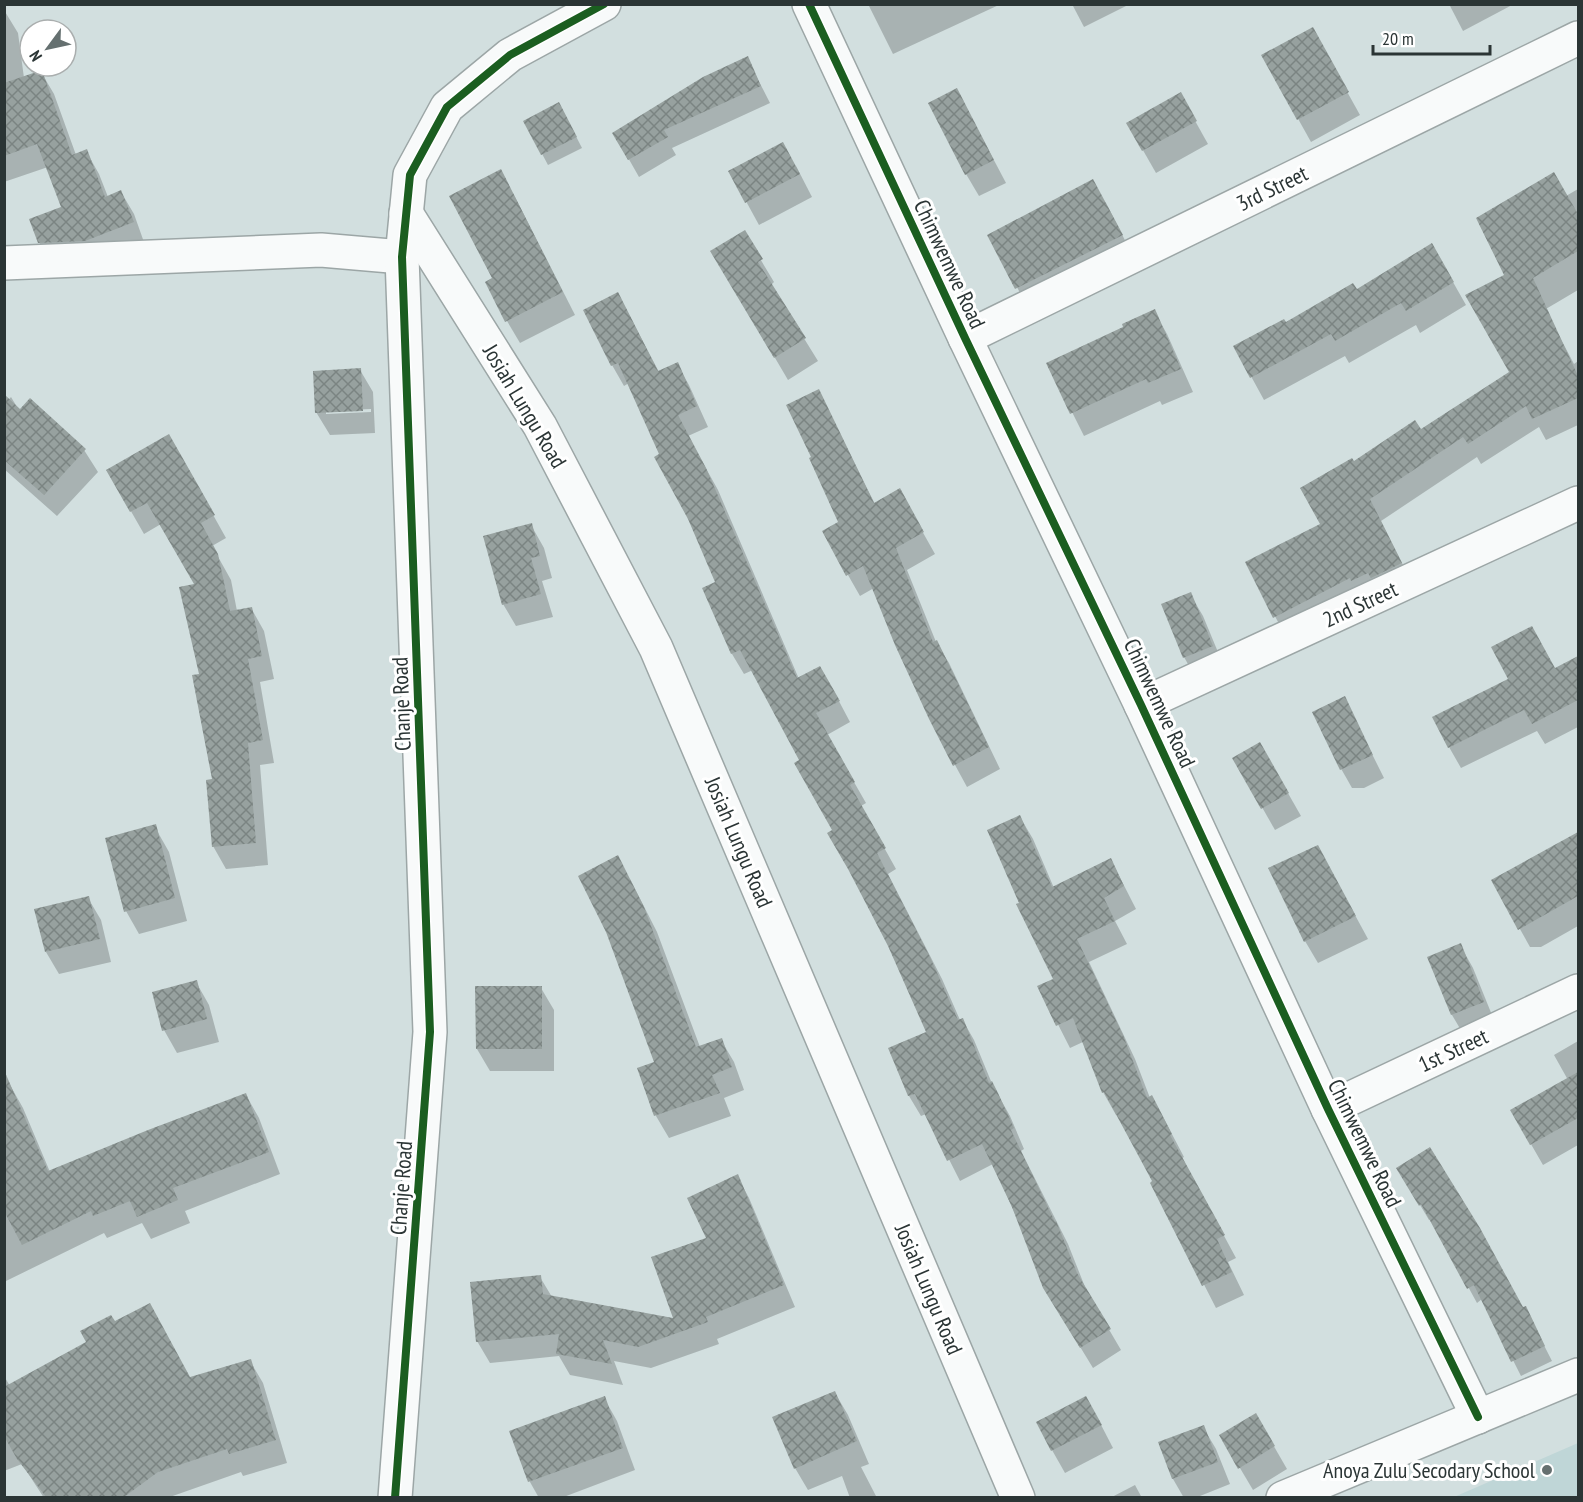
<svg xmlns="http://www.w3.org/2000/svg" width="1583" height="1502" viewBox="0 0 1583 1502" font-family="'PT Sans Narrow',sans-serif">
<defs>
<pattern id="building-cross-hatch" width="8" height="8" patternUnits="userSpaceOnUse" patternTransform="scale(1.5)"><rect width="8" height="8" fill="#97a19f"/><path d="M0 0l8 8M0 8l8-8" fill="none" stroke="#7b8482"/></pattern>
</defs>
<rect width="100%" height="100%" fill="#d2dfdf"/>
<!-- built -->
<path fill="#bfd6d7" d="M1578,1443V1497H1454Z"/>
<!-- shadow -->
<g fill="#0003" fill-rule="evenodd">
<path d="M868,4H1001L893,54Z"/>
<path d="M1072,4H1130L1084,27Z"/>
<path d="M1449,4H1514L1463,31Z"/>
<path d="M4,10L18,33L24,78L41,72L54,94L76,155L86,151L99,174L108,197L121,192L134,214L145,245L52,265L39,242L63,208L48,167L4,182Z"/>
<path d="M1325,52L1360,115L1311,142L1263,56Z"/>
<path d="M747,58L770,103L672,148L676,155L639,177L614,133Z"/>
<path d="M1180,94L1208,144L1156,173L1128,124Z"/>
<path d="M969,113L1006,183L979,196L966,174Z"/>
<path d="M565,115L582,148L548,165L525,122Z"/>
<path d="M796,166L812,197L759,225L730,172Z"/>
<path d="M1578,189V290L1529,319L1512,290L1566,196Z"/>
<path d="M513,193L575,315L520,343L507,321L494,279Z"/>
<path d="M1106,203L1134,258L1030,311L989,236Z"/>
<path d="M744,232L774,282L771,285L818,361L788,380L712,251Z"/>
<path d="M1432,245L1466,305L1420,333L1416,325L1349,363L1345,356L1264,400L1235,347L1356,291Z"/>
<path d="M1154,311L1167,334L1193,392L1162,405L1160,401L1084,436L1048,364L1125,328Z"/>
<path d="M629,315L659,372L677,364L689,385L708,427L688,436L718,490L799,679L832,688L850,722L827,735L866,803L861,806L896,869L888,874L942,979L960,1020L962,1019L974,1040L993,1086L1010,1116L1024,1149L1021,1151L1068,1244L1087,1292L1121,1350L1093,1368L1057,1309L993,1164L960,1181L926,1114L921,1116L909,1096L890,1049L928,1033L890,946L801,761L753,670L744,674L732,654L704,589L717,583L629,383L624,386L612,365Z"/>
<path d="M1554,326L1574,364L1578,361V425L1546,440L1539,427L1481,464L1477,457L1381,521L1413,585L1287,639L1247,563L1322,524L1353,463L1421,431L1511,372Z"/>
<path d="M360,370L373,392L375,433L330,435L316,412ZM371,409V412L326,414V411Z"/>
<path d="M818,391L875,504L899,490L935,554L907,570L936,642L949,663L1000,769L967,787L930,719L874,588L860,596L848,575L840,523L813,458Z"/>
<path d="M11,397L20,412L84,450L98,472L57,516L4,469V405Z"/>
<path d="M169,436L226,538L212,546L231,580L237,611L251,608L264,631L274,679L260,682L274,763L260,765L268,865L226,869L213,846L214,781L200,675L196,585L161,524L144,534L108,471Z"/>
<path d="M531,525L544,548L552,578L542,581L553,617L516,626L503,604Z"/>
<path d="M1190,594L1203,616L1225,669L1197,680L1184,657Z"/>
<path d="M1578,658V727L1545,744L1537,731L1461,768L1449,747L1555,670Z"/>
<path d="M1344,698L1384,778L1364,788H1352L1339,765Z"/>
<path d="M1260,744L1301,816L1275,830L1234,758Z"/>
<path d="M1020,817L1033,839L1054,888L1111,860L1136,909L1115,921L1127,944L1089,962L1135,1059L1150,1098L1164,1119L1184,1157L1182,1158L1236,1258L1228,1262L1244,1295L1216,1308L1152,1183L1154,1182L1118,1114L1116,1115L1103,1092L1083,1042L1070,1048L1039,987L1055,980L1021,904Z"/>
<path d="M156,829L169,852L187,921L139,934L126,911Z"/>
<path d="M1578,834V926L1541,947H1530L1493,881Z"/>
<path d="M1330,869L1368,939L1318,963L1305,941Z"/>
<path d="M630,879L657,932L700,1047L721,1040L734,1062L744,1090L724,1098L731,1116L669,1138L656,1116L639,1069L656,1063Z"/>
<path d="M88,898L101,920L111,962L59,974L46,952Z"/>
<path d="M1460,945L1473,968L1496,1025L1465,1037L1452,1015L1429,958Z"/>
<path d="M196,982L209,1005L219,1042L177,1053L164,1030Z"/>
<path d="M541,988L554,1010V1071H490L477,1049Z"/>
<path d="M1578,1041V1145L1543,1165L1512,1111L1568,1080L1554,1055Z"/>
<path d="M10,1085L23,1108L50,1172L246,1095L259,1118L280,1174L185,1211L190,1223L151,1239L142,1223L107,1238L104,1233L4,1282V1088Z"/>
<path d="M1398,1168L1523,1309L1525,1308L1552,1361L1521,1376L1482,1299L1477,1303L1431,1219L1429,1220Z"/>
<path d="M737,1176L749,1198L795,1307L717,1339L719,1344L651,1368L614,1361L623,1385L570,1375L559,1356L490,1363L477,1341L540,1277L552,1297L675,1320L708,1239Z"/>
<path d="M114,1323L190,1379L250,1361L263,1383L287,1463L243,1476L241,1472L167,1498H44L22,1464L4,1471V1376L10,1386L88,1343Z"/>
<path d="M835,1393L848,1415L869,1464L861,1467L877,1498H850L842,1476L808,1490L795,1468Z"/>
<path d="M604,1398L617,1421L635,1470L561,1498H539L530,1482L511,1432Z"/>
<path d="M1256,1415L1287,1469L1253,1490L1221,1436Z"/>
<path d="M1099,1421L1113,1448L1065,1473L1052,1450Z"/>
<path d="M1203,1427L1216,1449L1230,1484L1195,1498H1184L1173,1479L1160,1443Z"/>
<path d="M1135,1485L1142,1498H1110Z"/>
</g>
<!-- building -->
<g fill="url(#building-cross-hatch)">
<path d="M1313,27L1349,92L1297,120L1261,55Z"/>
<path d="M748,56L761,86L664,130L668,137L628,160L612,133L703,77Z"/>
<path d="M42,70L72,155L87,149L105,197L121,190L134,222L85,241L38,243L29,219L61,207L37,144L4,156V83Z"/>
<path d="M957,88L994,160L965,175L928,103Z"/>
<path d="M1181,92L1197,121L1142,151L1126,123Z"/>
<path d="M559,102L577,137L541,155L523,121Z"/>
<path d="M783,142L800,174L745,203L728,171Z"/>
<path d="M501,169L563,292L505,322L485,282L492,278L449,196Z"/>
<path d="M1554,172L1578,214V251L1533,278L1578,376V398L1532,419L1526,406L1468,444L1463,437L1370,499L1402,563L1371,578L1368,573L1351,581L1350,578L1273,618L1245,562L1320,524L1300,488L1352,458L1354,461L1415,420L1421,429L1509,372L1465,295L1504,275L1476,218Z"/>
<path d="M1093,179L1123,235L1015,289L987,235Z"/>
<path d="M745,230L763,259L758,262L806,338L774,358L710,251Z"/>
<path d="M1432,243L1454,282L1406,311L1401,303L1335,341L1331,334L1250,378L1233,346L1284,319L1286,322L1353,283L1357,289Z"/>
<path d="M618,292L658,371L678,362L697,406L678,415L706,468L797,678L820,666L840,701L816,713L855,782L850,785L886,848L877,853L930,957L958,1020L963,1018L989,1083L992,1081L998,1093L1014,1128L1011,1130L1055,1222L1056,1221L1077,1273L1111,1329L1080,1348L1043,1288L1012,1207L982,1144L947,1161L915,1094L908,1096L888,1048L926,1032L888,946L848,869L827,833L832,830L794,763L799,760L740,650L731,654L702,588L715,582L688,519L654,457L659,454L618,363L611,366L583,310Z"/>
<path d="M1155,309L1181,369L1148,383L1146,379L1070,414L1046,363L1123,327L1122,324Z"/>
<path d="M361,368L363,411L315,413L313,371Z"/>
<path d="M819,389L874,503L900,488L924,532L896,548L933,642L937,640L989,747L953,766L929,719L895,645L863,566L846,576L822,531L838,522L809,458L811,457L786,405Z"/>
<path d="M4,394L20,409L30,398L86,449L44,495L4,460Z"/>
<path d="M169,434L215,515L201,523L218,554L230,611L252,607L262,656L248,659L263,740L248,743L256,843L212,847L206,780L212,779L192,675L199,674L179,587L194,584L147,503L130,512L106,470Z"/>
<path d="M532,523L540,556L531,558L541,594L502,605L483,536Z"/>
<path d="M1191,592L1213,646L1183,658L1161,604Z"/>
<path d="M1532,626L1555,668L1578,656V700L1532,724L1524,710L1448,748L1432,717L1508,679L1491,647Z"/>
<path d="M1345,696L1373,755L1340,770L1312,712Z"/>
<path d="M1260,742L1289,793L1261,809L1232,758Z"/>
<path d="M1020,815L1052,887L1111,858L1124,886L1104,898L1115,921L1077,939L1123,1035L1147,1098L1152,1095L1172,1134L1170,1135L1225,1235L1217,1239L1232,1272L1202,1286L1150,1183L1152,1181L1104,1092L1102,1093L1073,1018L1056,1026L1037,986L1053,979L1016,904L1019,903L987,830Z"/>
<path d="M156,824L175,898L124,912L105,838Z"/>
<path d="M1578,832V896L1518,930L1491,880Z"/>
<path d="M1318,845L1356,916L1304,942L1268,868Z"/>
<path d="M618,855L644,907L696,1047L722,1038L732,1067L712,1075L720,1093L654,1116L637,1068L654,1062L606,932L578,876Z"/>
<path d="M89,896L100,939L45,952L34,909Z"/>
<path d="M1461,943L1484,1002L1451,1015L1427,957Z"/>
<path d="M197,980L207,1019L162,1031L152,992Z"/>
<path d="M475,986H542V1049H476Z"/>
<path d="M4,1070L48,1171L148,1130L246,1093L269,1152L173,1188L178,1200L137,1217L130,1201L93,1216L91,1211L22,1245L4,1211Z"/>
<path d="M1578,1072V1118L1530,1145L1510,1110Z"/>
<path d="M1430,1147L1480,1228L1523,1307L1526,1306L1545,1346L1511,1362L1474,1285L1467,1289L1421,1204L1419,1206L1396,1168Z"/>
<path d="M738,1174L784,1285L706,1317L708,1322L638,1347L603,1340L612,1364L556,1354L559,1334L476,1342L470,1282L541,1275L543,1294L673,1318L651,1257L706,1238L687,1198Z"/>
<path d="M150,1303L190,1377L251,1359L276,1440L229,1454L227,1449L158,1472L124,1497H46L17,1459L4,1436V1387L86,1342L80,1331L111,1315L115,1321Z"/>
<path d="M835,1391L857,1441L794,1469L772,1417Z"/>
<path d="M605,1396L623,1448L528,1482L509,1431Z"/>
<path d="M1086,1396L1102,1425L1051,1451L1036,1422Z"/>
<path d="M1256,1413L1275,1446L1238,1469L1219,1435Z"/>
<path d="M1204,1425L1218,1462L1172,1479L1158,1442Z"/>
</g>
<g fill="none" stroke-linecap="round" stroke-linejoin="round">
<defs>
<g id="minor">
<path d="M809,4L965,338L1141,705L1328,1109L1478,1417"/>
<path d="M406,213L540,426L656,648L1018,1498"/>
<path d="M4,263L321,250L402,257"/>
<path d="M965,338L1578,38"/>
<path d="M1141,705L1578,503"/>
<path d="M1328,1109L1578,991"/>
<path d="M1283,1498L1578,1375"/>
</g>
<path id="tertiary" d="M395,1498L430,1032L402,257L410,175L447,107L510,55L604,4"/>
</defs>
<!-- minor casing -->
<use href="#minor" stroke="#9ca6a6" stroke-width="36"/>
<!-- tertiary casing -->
<use href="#tertiary" stroke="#9ca6a6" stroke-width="36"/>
<!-- minor -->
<use href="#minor" stroke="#f8fafa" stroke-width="33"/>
<!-- tertiary -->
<use href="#tertiary" stroke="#f8fafa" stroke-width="33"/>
<defs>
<g id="cycleway">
<path d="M809,4L965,338L1141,705L1328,1109L1478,1417"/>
<path d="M395,1498L430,1032L402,257L410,175L447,107L510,55L604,4"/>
</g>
</defs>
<!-- cycleway casing -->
<use href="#cycleway" stroke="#fff" stroke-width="11"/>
<!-- cycleway -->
<use href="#cycleway" stroke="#1b5e20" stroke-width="8"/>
</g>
<!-- markers -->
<circle fill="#657070" stroke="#fff" stroke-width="2" cx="1547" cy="1470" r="6"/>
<g text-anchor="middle" stroke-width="6" stroke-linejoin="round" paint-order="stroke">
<!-- street labels -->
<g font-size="22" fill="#2b3535" stroke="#fff">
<text transform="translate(1272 188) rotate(-26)" y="8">3rd Street</text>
<text transform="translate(950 264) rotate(65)" y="8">Chimwemwe Road</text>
<text transform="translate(525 406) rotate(59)" y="8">Josiah Lungu Road</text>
<text transform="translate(1360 604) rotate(-25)" y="8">2nd Street</text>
<text transform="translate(1160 703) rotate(65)" y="8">Chimwemwe Road</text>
<text transform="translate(401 704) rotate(-92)" y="8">Chanje Road</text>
<text transform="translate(739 842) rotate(67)" y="8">Josiah Lungu Road</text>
<text transform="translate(1453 1050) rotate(-25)" y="8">1st Street</text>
<text transform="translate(1365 1143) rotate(64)" y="8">Chimwemwe Road</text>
<text transform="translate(401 1188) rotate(-86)" y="8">Chanje Road</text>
<text transform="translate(929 1289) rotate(67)" y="8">Josiah Lungu Road</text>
</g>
<!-- poi labels -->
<g font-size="22" fill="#2b3535" stroke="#fff" text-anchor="end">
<text x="1535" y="1478">Anoya Zulu Secodary School</text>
</g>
</g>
<!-- border -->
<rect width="1583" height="1502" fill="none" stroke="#2b3535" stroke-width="12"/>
<!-- north arrow -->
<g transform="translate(48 48) rotate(237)"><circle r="28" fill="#ffffff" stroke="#aaaeae" stroke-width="1.5"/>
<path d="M0-4.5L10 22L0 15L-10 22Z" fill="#657070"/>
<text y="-9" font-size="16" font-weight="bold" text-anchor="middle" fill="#2b3535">N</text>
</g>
<!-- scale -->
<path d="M1373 45v9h117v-9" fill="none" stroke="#2b3535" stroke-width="3"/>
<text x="1382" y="45" font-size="18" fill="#2b3535" stroke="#ffffff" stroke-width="4.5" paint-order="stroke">20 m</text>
</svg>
